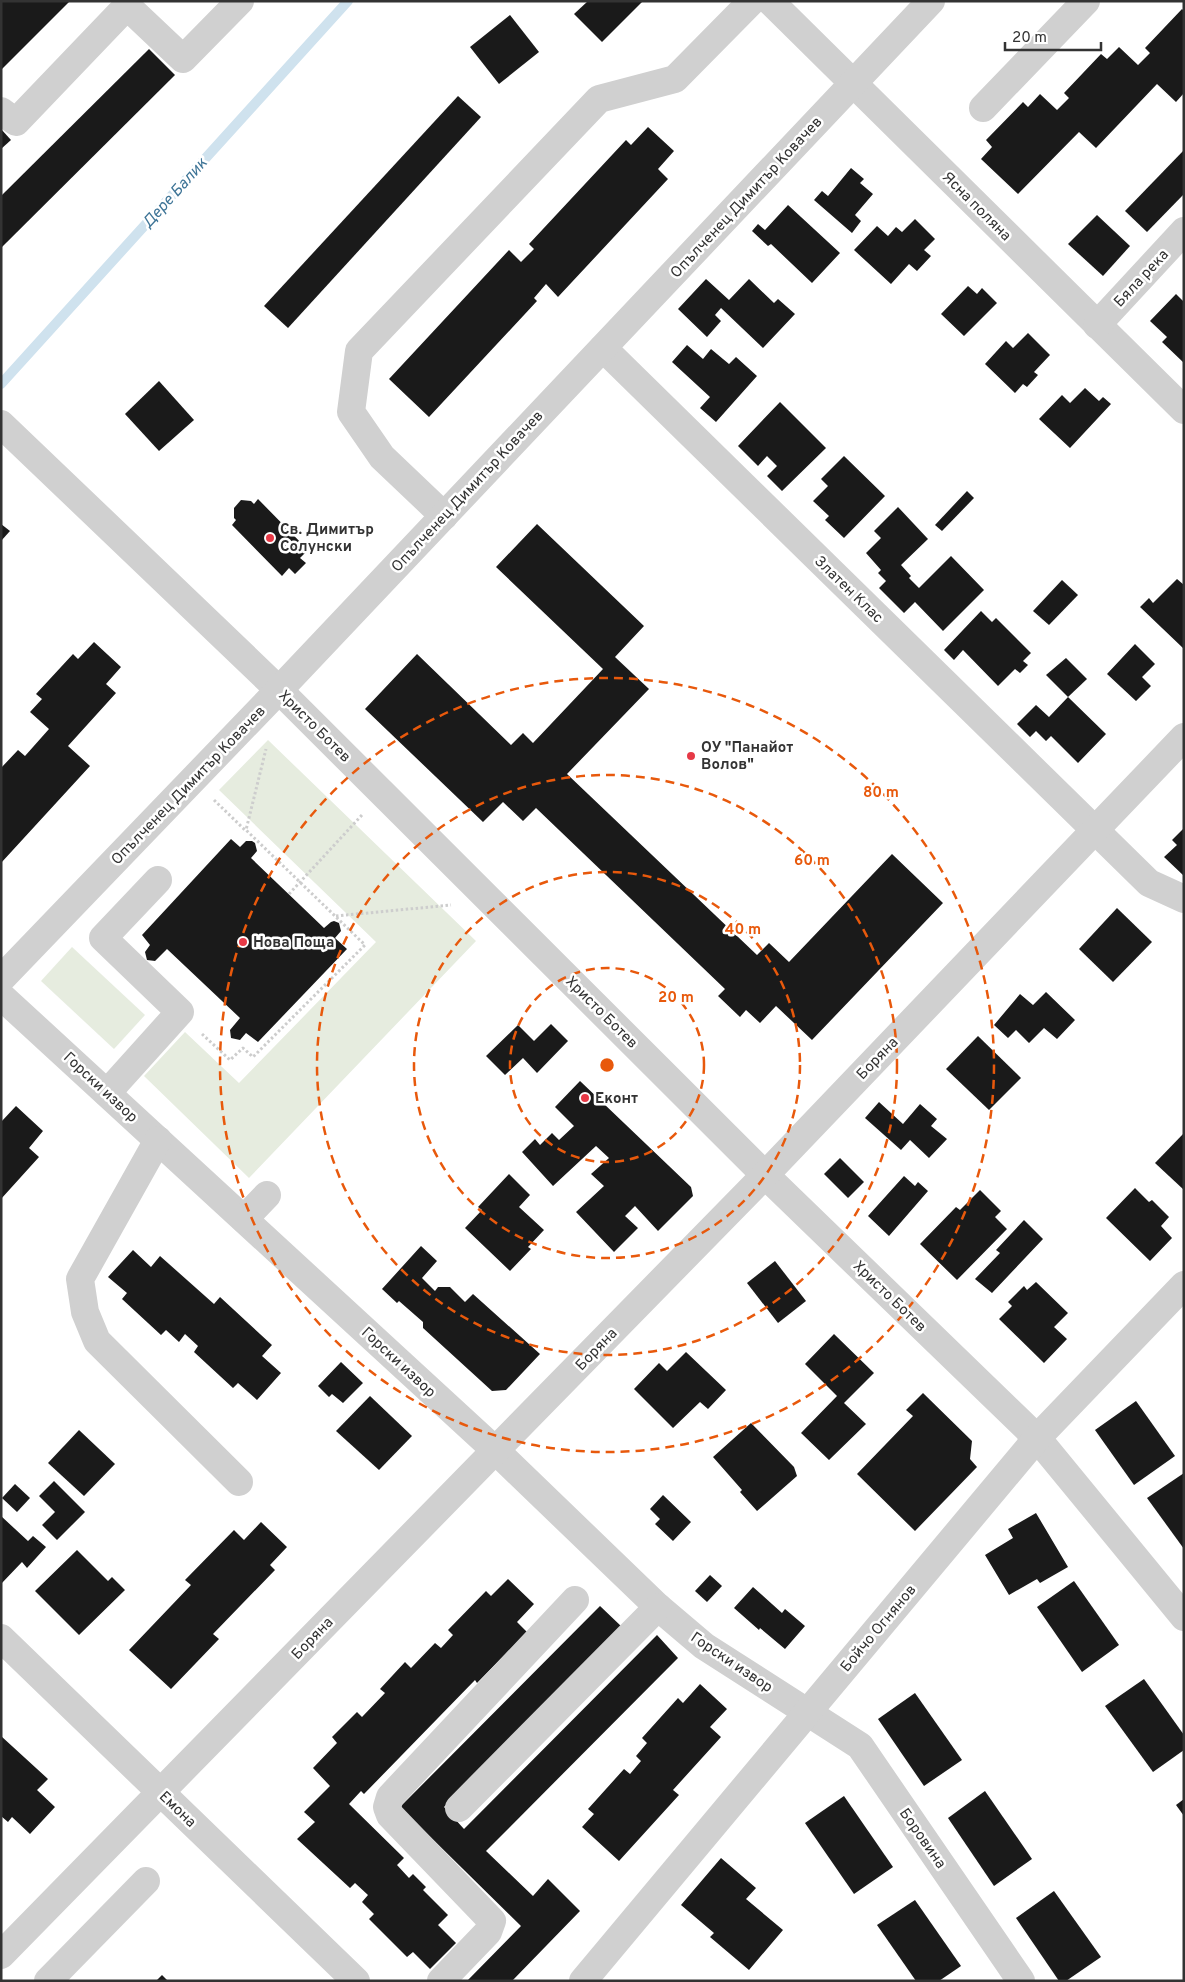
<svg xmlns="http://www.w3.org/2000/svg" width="1185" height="1982" viewBox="0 0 1185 1982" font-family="Overpass,sans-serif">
<rect width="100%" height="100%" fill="#fff"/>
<!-- green -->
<g fill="#e6ecdf">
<path d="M268,740L476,941L249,1178L144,1076L185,1032L239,1083L376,942L219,790Z"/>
<path d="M72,947L145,1015L114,1049L41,981Z"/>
</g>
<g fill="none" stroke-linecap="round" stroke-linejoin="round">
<!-- stream -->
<path stroke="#cfe2ee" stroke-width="10" d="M1,384L348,1"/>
</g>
<!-- building -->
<g fill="#1a1a1a">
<path d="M1,1H70L1,70Z"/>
<path d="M588,1H643L602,42L574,14Z"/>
<path d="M1182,9L1184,11V93L1176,102L1157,84L1096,148L1079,132L1018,194L981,159L992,147L986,140L1023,102L1028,107L1040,94L1057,110L1069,98L1064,93L1101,54L1107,59L1119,47L1138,65L1150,53L1145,48Z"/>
<path d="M510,15L539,52L499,84L470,47Z"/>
<path d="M149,49L175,75L1,248V196Z"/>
<path d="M458,96L481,117L288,328L264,306Z"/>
<path d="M648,127L674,151L658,169L668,179L558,297L546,284L534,298L537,301L429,417L389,379L509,250L521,262L534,249L529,244L626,140L631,145Z"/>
<path d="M1,129L11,140L1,149Z"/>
<path d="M1184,150V194L1147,232L1125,211Z"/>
<path d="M851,168L864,179L860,183L873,194L855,215L861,221L852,233L814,200L822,191L828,196Z"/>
<path d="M788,205L840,253L812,283L771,244L768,246L752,231L758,224L765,230Z"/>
<path d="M1097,215L1130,246L1103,276L1068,244Z"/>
<path d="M915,219L935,239L924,250L931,256L917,271L909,264L891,284L854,250L877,226L888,236L896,227L902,232Z"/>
<path d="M706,279L729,300L749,279L774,303L778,299L795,314L763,348L721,308L715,315L721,321L707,337L678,309Z"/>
<path d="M968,286L977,294L982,288L997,303L964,336L941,314Z"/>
<path d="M1176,294L1184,302V363L1162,342L1167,337L1150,321Z"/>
<path d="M1028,333L1050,355L1034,372L1038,375L1027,387L1023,384L1015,393L985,364L1006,341L1013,348Z"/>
<path d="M687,345L703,359L711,349L729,364L736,357L757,376L716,422L700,408L710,397L672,362Z"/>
<path d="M159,381L194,420L159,451L125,414Z"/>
<path d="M1085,388L1099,401L1103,397L1111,404L1070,448L1039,419L1062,395L1070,403Z"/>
<path d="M780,402L826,448L782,491L767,476L777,466L767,456L758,466L738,446Z"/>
<path d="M844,456L885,496L844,538L825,520L829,516L813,501L828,486L821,479Z"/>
<path d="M967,491L974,498L942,531L935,525Z"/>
<path d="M258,499L308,550L300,558L306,563L295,574L289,568L282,576L232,525L236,520L234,518V508L241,500L251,501L254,504Z"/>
<path d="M898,507L928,539L901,565L911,576L909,578L919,588L951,556L984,590L943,631L915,602L904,613L879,588L886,581L878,573L881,570L866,553L881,538L874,531Z"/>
<path d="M1,524L10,531L1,541Z"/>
<path d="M537,524L644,626L615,657L649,689L567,774L757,955L769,943L789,962L892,854L943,903L812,1040L776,1006L760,1023L746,1010L740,1017L718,996L725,989L536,808L523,821L503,802L483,822L365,709L417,654L511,745L523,733L533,743L603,669L496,567Z"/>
<path d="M1177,579L1184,585V649L1140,607L1149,598L1153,603Z"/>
<path d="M1062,580L1078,595L1049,625L1033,611Z"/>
<path d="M981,611L992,622L996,618L1031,653L1023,661L1028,665L1020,673L1015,669L998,686L963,650L954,660L944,650Z"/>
<path d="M94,642L121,667L106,684L116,693L68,746L90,766L1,863V768L18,750L25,756L49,729L30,712L42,699L36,694L73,654L78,659Z"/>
<path d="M1135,644L1155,664L1142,677L1151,686L1136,701L1107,674Z"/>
<path d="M1066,658L1087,679L1068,697L1046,675Z"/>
<path d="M1068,697L1106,734L1078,763L1051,736L1046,741L1036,731L1030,737L1017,724L1036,705L1049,717Z"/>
<path d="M1184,828V876L1164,857L1177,845L1172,840Z"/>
<path d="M231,839L240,847L246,841H252L255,843L257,851L251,858L324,928L331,922L334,921L339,923L341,931L335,938L347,949L258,1042L246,1033L240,1040L231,1038L230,1030L240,1018L167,949L155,961L147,960L145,952L150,945L142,935Z"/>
<path d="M1117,908L1152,942L1113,982L1079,949Z"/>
<path d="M1046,992L1075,1020L1057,1039L1044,1028L1029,1043L1016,1030L1008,1038L994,1025L1020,994L1033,1005Z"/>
<path d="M551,1024L568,1041L537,1073L523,1058L505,1075L486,1056L518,1025L534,1041Z"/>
<path d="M978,1036L1021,1078L989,1110L946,1069Z"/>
<path d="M580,1081L691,1187L693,1196L658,1231L635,1206L625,1216L638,1228L614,1252L576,1212L604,1186L591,1174L609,1158L596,1146L553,1186L522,1152L535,1139L540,1145L552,1133L559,1140L574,1126L555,1107Z"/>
<path d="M879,1102L903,1124L920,1104L937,1119L931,1126L947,1139L929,1158L910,1140L901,1150L865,1118Z"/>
<path d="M16,1106L43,1131L29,1148L39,1157L1,1199V1122Z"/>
<path d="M1184,1133V1190L1155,1163Z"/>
<path d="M840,1158L864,1182L848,1198L824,1174Z"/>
<path d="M509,1174L530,1195L519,1207L544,1230L528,1247L531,1249L510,1271L465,1228L482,1210L478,1207Z"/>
<path d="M904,1176L915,1186L918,1182L928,1191L889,1236L868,1216Z"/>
<path d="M1135,1188L1149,1202L1152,1200L1169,1217L1161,1226L1172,1238L1150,1261L1106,1218Z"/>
<path d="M980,1190L1001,1211L995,1217L1007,1229L957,1280L920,1244L956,1207L960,1210Z"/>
<path d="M1024,1220L1043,1239L992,1293L975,1279L1000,1253L996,1250Z"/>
<path d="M421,1246L437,1261L422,1278L435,1291L438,1287H450L465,1302L473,1294L540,1354L506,1390L492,1391L423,1328V1322L399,1301L397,1303L382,1289Z"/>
<path d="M133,1250L151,1267L160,1256L214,1304L220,1297L272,1345L262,1356L281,1373L257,1400L238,1383L233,1388L194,1352L198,1346L185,1334L179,1342L166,1330L161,1335L122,1299L127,1293L108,1277Z"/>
<path d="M775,1261L806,1301L778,1323L747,1283Z"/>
<path d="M1036,1282L1068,1313L1054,1327L1067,1339L1044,1363L999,1319L1012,1306L1008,1302L1024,1286L1027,1290Z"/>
<path d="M834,1334L874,1373L844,1403L866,1424L829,1460L801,1433L837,1396L805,1364Z"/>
<path d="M686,1352L726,1390L708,1409L700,1402L673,1428L634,1389L659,1363L667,1371Z"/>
<path d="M341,1362L363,1383L343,1403L332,1394L329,1397L318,1386Z"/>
<path d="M923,1393L972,1441L970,1459L977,1467L915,1531L857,1474L913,1416L906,1410Z"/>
<path d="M370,1396L412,1436L379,1470L336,1431Z"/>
<path d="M1136,1401L1175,1456L1134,1485L1095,1430Z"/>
<path d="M751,1423L794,1467L797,1476L757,1511L740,1492L742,1490L713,1457Z"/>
<path d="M79,1430L115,1464L84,1496L48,1463Z"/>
<path d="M1184,1473V1549L1147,1498Z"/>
<path d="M54,1481L85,1512L57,1540L42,1525L55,1512L39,1496Z"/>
<path d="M15,1484L30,1498L17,1512L2,1498Z"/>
<path d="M663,1495L691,1522L673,1541L655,1524L660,1519L650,1509Z"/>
<path d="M1036,1513L1068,1567L1040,1583L1037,1579L1009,1595L985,1555L1013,1538L1008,1529Z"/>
<path d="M1,1516L28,1541L33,1536L46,1547L27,1568L22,1562L1,1584Z"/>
<path d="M261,1522L287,1547L270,1565L275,1570L213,1634L219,1639L171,1689L129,1650L191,1585L185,1580L234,1530L244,1540Z"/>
<path d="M77,1550L108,1581L112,1577L125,1590L79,1635L35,1591Z"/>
<path d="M710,1575L722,1586L707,1602L695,1591Z"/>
<path d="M508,1579L534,1604L517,1622L527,1632L477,1683L475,1680L364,1794L361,1791L349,1804L404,1858L397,1865L409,1878L413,1874L426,1887L423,1890L448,1915L438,1925L456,1943L430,1969L413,1952L407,1957L369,1919L374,1914L362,1902L368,1895L355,1883L350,1888L297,1839L315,1822L304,1812L330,1786L313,1768L337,1743L332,1737L357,1712L362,1717L385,1693L380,1689L405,1662L411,1668L435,1643L441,1648L453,1635L448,1630L486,1591L491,1596Z"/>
<path d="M1074,1581L1119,1645L1082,1672L1037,1607Z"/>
<path d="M753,1587L782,1613L785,1609L805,1626L785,1649L760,1628L759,1630L734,1608Z"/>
<path d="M600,1606L622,1627L444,1807L464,1829L657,1635L678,1658L486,1851L533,1896L548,1879L580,1911L512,1981H467L521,1926L400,1807Z"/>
<path d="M1144,1679L1184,1735V1750L1153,1772L1105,1706Z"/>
<path d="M700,1684L727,1709L710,1727L721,1737L673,1790L679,1795L619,1861L582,1827L594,1814L588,1809L624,1769L630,1774L641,1761L636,1756L647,1743L642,1738L678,1698L683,1703Z"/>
<path d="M915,1693L962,1760L924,1786L878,1719Z"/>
<path d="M1,1736L48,1779L37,1790L55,1807L30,1834L12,1817L8,1822L1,1816Z"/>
<path d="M985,1791L1032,1859L994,1886L948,1818Z"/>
<path d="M844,1796L893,1867L854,1894L805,1823Z"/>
<path d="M1184,1799V1816L1176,1805Z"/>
<path d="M721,1858L756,1888L746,1899L783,1930L749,1970L710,1937L714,1933L681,1905Z"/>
<path d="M1054,1891L1101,1957L1066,1981H1059L1016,1918Z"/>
<path d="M915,1900L961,1966L939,1981H916L877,1925Z"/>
<path d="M162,1975L168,1981H156Z"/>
</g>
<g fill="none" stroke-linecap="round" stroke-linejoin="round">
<!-- path -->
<g stroke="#cdcdcd" stroke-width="3" stroke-dasharray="2.5 2.5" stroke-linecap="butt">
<path d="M214,800L245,830"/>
<path d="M289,894L362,815"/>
<path d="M336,916L451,905"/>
<path d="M202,1034L230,1060L243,1048L253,1057L365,945L246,830L266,749"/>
</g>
<!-- minor -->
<g stroke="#d0d0d0" stroke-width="28">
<path d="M770,1L1184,410"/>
<path d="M983,108L1086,1"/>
<path d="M1,111L16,122L127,6L183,59L240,1"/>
<path d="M1097,325L1184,231"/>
<path d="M603,348L1149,883L1184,899"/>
<path d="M1,424L279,690L765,1175L1037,1438L1184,1617"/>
<path d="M444,516L382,457L351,412L359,351L599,99L675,79L752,1"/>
<path d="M1,979L279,690L931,1"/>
<path d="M1,996L496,1451L658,1607L704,1646L860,1746L1021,1981"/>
<path d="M107,1093L180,1012L103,938L158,880"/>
<path d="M158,1140L80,1279L85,1312L97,1341L239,1482"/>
<path d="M244,1219L267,1195"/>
<path d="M1,1638L356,1981"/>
<path d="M459,1808L658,1607"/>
<path d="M1,1955L765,1175L1184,737"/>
<path d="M48,1981L146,1881"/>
<path d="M441,1981L488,1932L492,1921L390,1815L387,1807L390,1797L575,1600"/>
<path d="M583,1981L1037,1438L1184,1285"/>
</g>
</g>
<!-- distance rings -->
<g fill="none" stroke="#e8590c" stroke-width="2.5" stroke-dasharray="9 6">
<circle cx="607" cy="1065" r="97"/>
<circle cx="607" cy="1065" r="193"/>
<circle cx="607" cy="1065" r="290"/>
<circle cx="607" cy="1065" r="387"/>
</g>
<!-- markers -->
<g fill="#e63946" stroke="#fff" stroke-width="2">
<circle cx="270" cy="538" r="5"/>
<circle cx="691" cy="756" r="5"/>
<circle cx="243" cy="942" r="5"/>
<circle cx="585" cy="1098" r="5"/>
</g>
<g text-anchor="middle" stroke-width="5" stroke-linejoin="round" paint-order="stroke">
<!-- street labels -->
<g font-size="15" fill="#333" stroke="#fff">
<text transform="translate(746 197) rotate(-47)" y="5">Опълченец Димитър Ковачев</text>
<text transform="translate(977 206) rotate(45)" y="5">Ясна поляна</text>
<text transform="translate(1141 278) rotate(-47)" y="5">Бяла река</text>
<text transform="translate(467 491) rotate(-47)" y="5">Опълченец Димитър Ковачев</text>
<text transform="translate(849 589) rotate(44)" y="5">Златен Клас</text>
<text transform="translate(315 726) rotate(45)" y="5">Христо Ботев</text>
<text transform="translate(188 785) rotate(-46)" y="5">Опълченец Димитър Ковачев</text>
<text transform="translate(602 1012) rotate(45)" y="5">Христо Ботев</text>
<text transform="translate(877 1058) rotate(-46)" y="5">Боряна</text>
<text transform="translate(101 1087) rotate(43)" y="5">Горски извор</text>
<text transform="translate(890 1296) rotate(44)" y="5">Христо Ботев</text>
<text transform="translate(596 1349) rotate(-46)" y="5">Боряна</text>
<text transform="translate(399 1362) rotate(43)" y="5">Горски извор</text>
<text transform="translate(878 1628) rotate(-50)" y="5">Бойчо Огнянов</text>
<text transform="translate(312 1638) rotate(-46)" y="5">Боряна</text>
<text transform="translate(732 1662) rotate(34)" y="5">Горски извор</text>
<text transform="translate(178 1809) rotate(44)" y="5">Емона</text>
<text transform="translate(923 1838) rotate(55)" y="5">Боровина</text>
</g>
<!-- poi labels -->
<g font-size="15" font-weight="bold" fill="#333" stroke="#fff" text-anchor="start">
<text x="280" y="534">Св. Димитър<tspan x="280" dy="17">Солунски</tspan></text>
<text x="701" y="752">ОУ "Панайот<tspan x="701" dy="17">Волов"</tspan></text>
<text x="253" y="947">Нова Поща</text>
<text x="595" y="1103">Еконт</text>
</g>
<!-- water labels -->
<g font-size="16" font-style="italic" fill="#3f7597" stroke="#fff">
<text transform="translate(174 192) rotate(-48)" y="6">Дере Балик</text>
</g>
</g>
<circle cx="607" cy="1065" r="8" fill="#e8590c" stroke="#fff" stroke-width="2.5"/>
<g font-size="15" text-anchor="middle" font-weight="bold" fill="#e8590c" stroke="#fff" stroke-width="5" stroke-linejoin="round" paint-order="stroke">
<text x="881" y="797">80 m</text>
<text x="812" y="865">60 m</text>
<text x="743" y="934">40 m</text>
<text x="676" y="1002">20 m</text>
</g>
<!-- border -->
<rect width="1185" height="1982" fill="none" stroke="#333333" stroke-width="5"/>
<!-- scale -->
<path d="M1005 42v8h96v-8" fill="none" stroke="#333333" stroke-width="2.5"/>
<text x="1012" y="42" font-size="15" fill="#333333" stroke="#ffffff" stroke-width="4" paint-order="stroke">20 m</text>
</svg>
